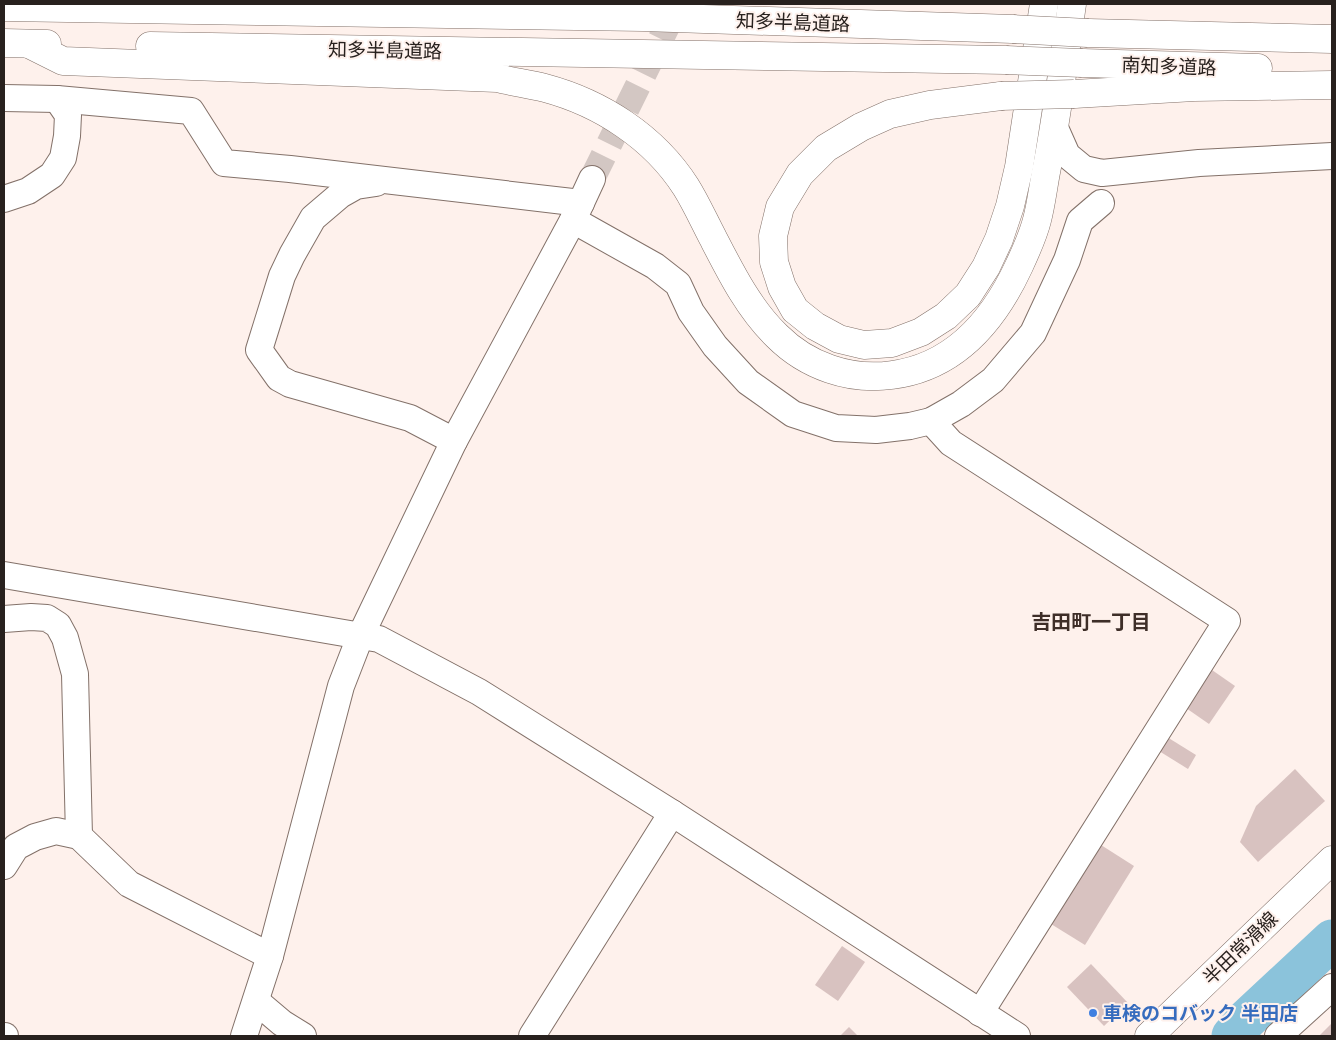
<svg xmlns="http://www.w3.org/2000/svg" width="1336" height="1040" viewBox="0 0 1336 1040" font-family="Mulish,'Noto Sans JP',sans-serif">
<rect width="100%" height="100%" fill="#fef1ec"/>
<g fill="none" stroke-linecap="round" stroke-linejoin="round">
<!-- river -->
<path stroke="#8bc3db" stroke-width="41" d="M1232,1036L1246,1020L1332,940"/>
</g>
<!-- building -->
<g fill="#d8c2c0">
<path d="M1212,670L1235,686L1209,724L1186,708Z"/>
<path d="M1167,737L1196,755L1188,769L1159,751Z"/>
<path d="M1295,769L1325,801L1258,862L1240,842L1256,806Z"/>
<path d="M1101,845L1134,866L1085,945L1051,924Z"/>
<path d="M842,946L865,962L838,1001L815,985Z"/>
<path d="M1091,964L1128,1003L1104,1026L1067,987Z"/>
<path d="M1332,1023V1036H1319Z"/>
<path d="M849,1027L858,1036H840Z"/>
</g>
<g fill="none" stroke-linecap="round" stroke-linejoin="round">
<!-- minor-tunnel -->
<path stroke="#d3c7c3" stroke-width="26" stroke-dasharray="26 13" stroke-linecap="butt" d="M592,179L678,4"/>
<defs>
<g id="minor">
<path d="M4,98L57,99L191,111L224,163L290,169L581,203"/>
<path d="M1055,128L1067,155L1084,169L1102,173L1199,163L1332,156"/>
<path d="M376,183L356,186L340,195L313,218L292,255L282,276L259,350L279,378L290,384L410,418L454,441"/>
<path d="M4,199L28,191L52,175L63,158L67,136L68,115L57,99"/>
<path d="M573,220L655,266L678,284L691,312L715,346L748,382L793,414L836,428L876,430L910,426L931,421L961,404L993,380L1033,333L1067,260L1080,221L1101,203"/>
<path d="M931,421L951,443L1227,621L980,1013"/>
<path d="M4,575L379,639L479,692L672,813L1017,1036"/>
<path d="M4,619L31,617L47,618L58,625L65,638L75,674L79,836"/>
<path d="M4,866L16,847L35,837L56,831L79,836L129,884L270,956"/>
<path d="M256,1001L282,1023L303,1036"/>
<path d="M4,1036H5"/>
<path d="M244,1036L270,956L341,686L360,637L454,441L573,220L592,179"/>
<path d="M532,1036L672,813"/>
<path d="M1278,1036L1332,987"/>
</g>
<path id="major" d="M1149,1036L1332,860"/>
<g id="highway">
<path d="M4,7L643,17L1013,29"/>
<path d="M1088,33L1332,39"/>
<path d="M4,43L47,44"/>
<path d="M29,44L63,61L497,78C513,82 529,84 545,88C601,103 654,137 686,187C696,203 704,221 713,238C731,273 749,309 777,336C807,366 850,381 892,375C955,367 994,320 1019,266C1026,251 1033,236 1037,220C1041,205 1043,188 1046,172C1057,117 1064,60 1072,4"/>
<path d="M150,46L1006,60"/>
<path d="M1082,63L1258,68"/>
<path d="M1074,94L1194,87L1332,85"/>
<path d="M1001,96L930,105L890,114L861,127L826,148L800,174L780,207L773,236L774,262L782,287L795,310L815,326L839,339L864,345L892,343L921,332L946,316L968,295L986,267L999,239L1010,206L1019,167L1044,4"/>
</g>
</defs>
<!-- minor casing -->
<use href="#minor" stroke="#837169" stroke-width="28"/>
<!-- major casing -->
<use href="#major" stroke="#837169" stroke-width="29"/>
<!-- highway casing -->
<use href="#highway" stroke="#837169" stroke-width="29"/>
<!-- minor -->
<use href="#minor" stroke="#fff" stroke-width="26"/>
<!-- major -->
<use href="#major" stroke="#fff" stroke-width="28"/>
<!-- highway -->
<use href="#highway" stroke="#fff" stroke-width="28"/>
<defs>
<g id="highway-bridge">
<path d="M1013,29L1088,33"/>
<path d="M1006,60L1082,63"/>
<path d="M1001,96L1074,94"/>
</g>
</defs>
<!-- highway-bridge casing -->
<use href="#highway-bridge" stroke="#837169" stroke-width="29" stroke-linecap="butt"/>
<!-- highway-bridge -->
<use href="#highway-bridge" stroke="#fff" stroke-width="28"/>
</g>
<!-- markers -->
<circle fill="#3f7fe0" stroke="#fef1ec" stroke-width="2" cx="1093" cy="1013" r="5"/>
<g text-anchor="middle" stroke-width="4" stroke-linejoin="round" paint-order="stroke">
<!-- street labels -->
<g font-size="19" fill="#28211e" stroke="#fef1ec">
<text transform="translate(793 22) rotate(2)" y="7">知多半島道路</text>
<text transform="translate(385 50) rotate(1)" y="7">知多半島道路</text>
<text transform="translate(1169 66) rotate(2)" y="7">南知多道路</text>
<text transform="translate(1240 948) rotate(-44)" y="7">半田常滑線</text>
</g>
<!-- shop labels -->
<g font-size="19" font-weight="bold" fill="#366cbe" stroke="#fef1ec" text-anchor="start">
<text x="1103" y="1020">車検のコバック 半田店</text>
</g>
<!-- neighbourhood labels -->
<g font-size="20" font-weight="bold" fill="#3e2e28" stroke="#fef1ec">
<text x="1091" y="629">吉田町一丁目</text>
</g>
</g>
<!-- border -->
<rect width="1336" height="1040" fill="none" stroke="#28211e" stroke-width="10"/>
</svg>
